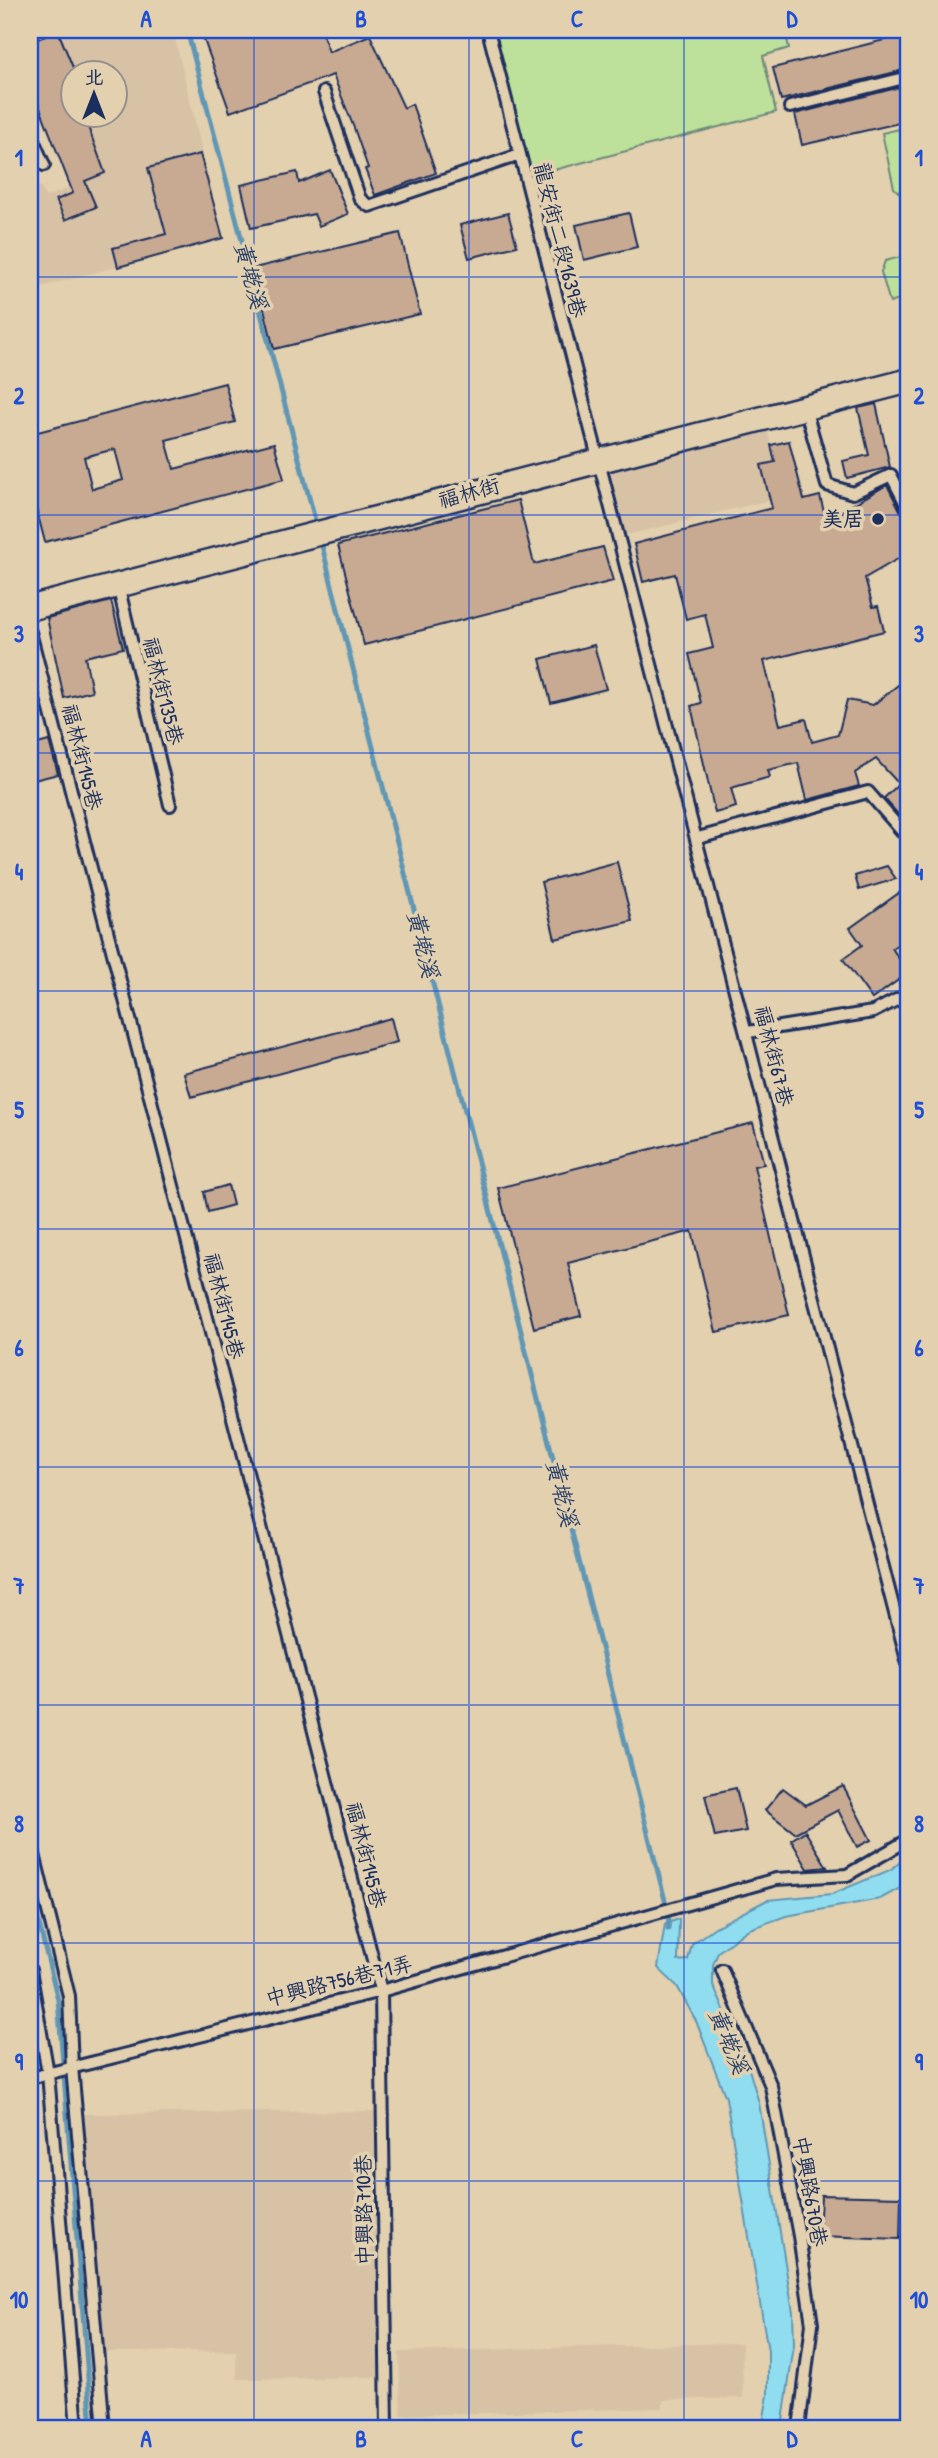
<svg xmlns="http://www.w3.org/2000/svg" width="938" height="2458" viewBox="0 0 938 2458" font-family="'Patrick Hand','LXGW WenKai TC',sans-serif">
<rect width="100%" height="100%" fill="#e3d0ae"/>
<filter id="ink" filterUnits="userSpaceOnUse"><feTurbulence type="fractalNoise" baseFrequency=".0143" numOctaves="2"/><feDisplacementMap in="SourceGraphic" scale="14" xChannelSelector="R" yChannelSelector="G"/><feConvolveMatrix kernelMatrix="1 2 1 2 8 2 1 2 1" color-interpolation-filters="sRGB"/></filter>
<g filter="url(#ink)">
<!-- built -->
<g fill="#d7c2a5">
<path d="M57,30H173L223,238L30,290V188L40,186L46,197L105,174L84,116H116V74L74,73Z"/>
<path d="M767,429L775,462L761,466L770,500L623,536L607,481L616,468Z"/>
<path d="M30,1980L42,2073L30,2077Z"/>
<path d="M377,2111L383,2377L237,2379L236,2351L99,2352L83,2114Z"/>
<path d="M742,2343L743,2398L663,2400V2408L401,2415L399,2352Z"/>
</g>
<!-- green -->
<g fill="#bde09a" stroke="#6c887c" stroke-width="2">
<path d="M490,30H785L789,48L763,56L776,112L527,177Z"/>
<path d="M908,127V201L894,188L882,133Z"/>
<path d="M908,255V297L890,303L881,272L885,261Z"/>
</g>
<!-- water -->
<path fill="#90ddef" stroke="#6197b5" stroke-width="2" d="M908,1856V1884L880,1899L786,1916L747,1930L718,1952L713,1965V1985L746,2059L759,2103L793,2312L794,2345L782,2428H762L768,2395V2351L726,2098L696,2021L677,1986L658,1968L665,1924L679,1919L678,1961L688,1960L692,1944L715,1927L767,1900L832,1894L890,1870Z"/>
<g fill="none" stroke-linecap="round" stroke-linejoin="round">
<!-- stream -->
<g stroke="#6197b5" stroke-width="5">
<path d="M187,30L315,520"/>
<path d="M321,542L669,1916L668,1929"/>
<path d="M30,1888L58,2000L92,2428"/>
</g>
</g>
<!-- building -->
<g fill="#c8aa92" stroke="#1b2f5e" stroke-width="2" fill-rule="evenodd">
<path d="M222,30H321L329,52L370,35L404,108L412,104L436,173L375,195L365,169L368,168L354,128L333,75L230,112L203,37Z"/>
<path d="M58,31L74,70V116H84L105,173L85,181L96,207L65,220L56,200L73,193L30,82V42Z"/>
<path d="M908,34V69L781,100L773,68Z"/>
<path d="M908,85V121L802,145L795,114Z"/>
<path d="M200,154L223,238L118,267L113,248L166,234L148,168Z"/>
<path d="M330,170L348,214L319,226L314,214L251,228L241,185L297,172L299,183Z"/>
<path d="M508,213L517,246L469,258L460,225Z"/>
<path d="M629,213L637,247L584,260L576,225Z"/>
<path d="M400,233L420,314L274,349L254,268Z"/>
<path d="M225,383L235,422L166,440L174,469L274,443L284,479L45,542L30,485V434ZM115,449L123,480L92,489L84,457Z"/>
<path d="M876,404L890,467L847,478L843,461L869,455L858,408Z"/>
<path d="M789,441L804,500L820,496L826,520L887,485L901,512L908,516V553L865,578L873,607L878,606L884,631L764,661L780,725L806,719L812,742L838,735L847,700L873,705L908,677V826L884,798L899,784L876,759L855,773L859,786L807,800L798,763L768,770L770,777L731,788L736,807L715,813L691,706L701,703L689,654L713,648L705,614L686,619L675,574L643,582L634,544L772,508L761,465L775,462L771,445Z"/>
<path d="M518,500L534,564L603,547L613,581L364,645L338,545Z"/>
<path d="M111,601L123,648L85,657L92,691L64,698L47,618Z"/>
<path d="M594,645L606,689L551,703L540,659Z"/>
<path d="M49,741L58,774L30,781V746Z"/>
<path d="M617,862L632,921L555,939L541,882Z"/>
<path d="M887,866L896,879L859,890L855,876Z"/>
<path d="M899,893L908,906V938L892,948L908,973L872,999L843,959L862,945L850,928Z"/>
<path d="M391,1018L397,1042L191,1097L184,1073Z"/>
<path d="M753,1123L764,1164L754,1166L789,1315L716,1332L692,1231L568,1263L581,1316L534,1328L498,1188Z"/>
<path d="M228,1185L233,1205L208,1212L204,1192Z"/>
<path d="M843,1786L871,1840L857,1847L838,1810L795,1833L765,1810L783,1788L806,1805Z"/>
<path d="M736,1788L746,1831L715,1837L705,1795Z"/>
<path d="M805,1831L827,1867L808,1869L791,1840Z"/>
<path d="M821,2195L901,2197L900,2239L819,2236Z"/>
</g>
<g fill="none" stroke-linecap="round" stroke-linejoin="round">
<defs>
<g id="service">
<path d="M488,30C625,575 770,1118 908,1664"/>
<path d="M324,92L360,199L369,206L519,155"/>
<path d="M790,107L908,77"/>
<path d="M30,133L44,165"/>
<path d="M805,408L827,485L853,493L891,475L908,508"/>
<path d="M118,585L170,805"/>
<path d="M30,632L381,1991L387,2428"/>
<path d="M698,838L868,792L908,838"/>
<path d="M748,1032L873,1012L908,994"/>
<path d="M30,1838L69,1996L72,2067L104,2428"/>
<path d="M30,1970L48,2073L77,2428"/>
<path d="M722,1970L771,2086L799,2236L812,2324L799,2428"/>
<path d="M30,2078L381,1991L776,1879L847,1875L908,1840"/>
</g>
<path id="minor" d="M30,608L908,381"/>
</defs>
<!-- service casing -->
<use href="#service" stroke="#1b2f5e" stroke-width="16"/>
<!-- minor casing -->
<use href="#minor" stroke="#1b2f5e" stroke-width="28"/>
<!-- service -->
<use href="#service" stroke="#e3d0ae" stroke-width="10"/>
<!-- minor -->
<use href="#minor" stroke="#e3d0ae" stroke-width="23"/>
</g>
</g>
<!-- grid -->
<path fill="none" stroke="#1d4ed8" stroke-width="2" stroke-opacity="0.55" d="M254,30V2428M469,30V2428M684,30V2428M30,277H908M30,515H908M30,753H908M30,991H908M30,1229H908M30,1467H908M30,1705H908M30,1943H908M30,2181H908"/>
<!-- markers -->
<circle fill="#1b2f5e" stroke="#e3d0ae" stroke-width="2.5" cx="878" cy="519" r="7"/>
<g text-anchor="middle" stroke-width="7" stroke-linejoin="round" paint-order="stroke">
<!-- street labels -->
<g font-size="21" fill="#1b2f5e" stroke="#e3d0ae">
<text transform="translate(560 240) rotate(76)" y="7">龍安街二段1639巷</text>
<text transform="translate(469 493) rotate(-15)" y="7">福林街</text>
<text transform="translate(163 691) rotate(76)" y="7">福林街135巷</text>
<text transform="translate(82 757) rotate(76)" y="7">福林街145巷</text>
<text transform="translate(774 1056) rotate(76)" y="7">福林街67巷</text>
<text transform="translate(224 1306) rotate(76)" y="7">福林街145巷</text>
<text transform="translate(366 1855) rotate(76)" y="7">福林街145巷</text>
<text transform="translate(339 1981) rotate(-14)" y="7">中興路756巷71弄</text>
<text transform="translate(810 2191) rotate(80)" y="7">中興路670巷</text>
<text transform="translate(364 2210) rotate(-91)" y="7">中興路710巷</text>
</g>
<!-- poi labels -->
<g font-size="21" font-weight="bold" fill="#1b2f5e" stroke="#e3d0ae" text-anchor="end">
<text x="864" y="526">美居</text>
</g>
<!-- water labels -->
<g font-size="23" font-style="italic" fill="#27406c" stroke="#e3d0ae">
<text transform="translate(251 275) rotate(75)" y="8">黃墘溪</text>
<text transform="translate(423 944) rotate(76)" y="8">黃墘溪</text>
<text transform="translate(562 1493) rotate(76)" y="8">黃墘溪</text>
<text transform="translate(729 2041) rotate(67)" y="8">黃墘溪</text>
</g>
</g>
<!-- margin -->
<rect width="938" height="2458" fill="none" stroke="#e3d0ae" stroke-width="77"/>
<!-- north arrow -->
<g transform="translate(94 94)"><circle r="33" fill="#e3d0ae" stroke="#93908e" stroke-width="2"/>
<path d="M0-5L12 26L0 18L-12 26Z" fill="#1b2f5e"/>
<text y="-10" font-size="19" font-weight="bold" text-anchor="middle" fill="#1b2f5e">北</text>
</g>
<rect x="38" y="38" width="862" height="2382" fill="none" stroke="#1d4ed8" stroke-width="2.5"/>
<g font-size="23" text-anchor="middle" font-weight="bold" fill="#1d4ed8">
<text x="146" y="27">A</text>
<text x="361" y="27">B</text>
<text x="577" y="27">C</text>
<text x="792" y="27">D</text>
<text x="19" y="166">1</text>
<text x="919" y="166">1</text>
<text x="19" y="404">2</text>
<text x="919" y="404">2</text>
<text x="19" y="642">3</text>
<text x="919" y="642">3</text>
<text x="19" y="880">4</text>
<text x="919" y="880">4</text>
<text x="19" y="1118">5</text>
<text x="919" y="1118">5</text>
<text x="19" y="1356">6</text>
<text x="919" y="1356">6</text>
<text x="19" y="1594">7</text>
<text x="919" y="1594">7</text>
<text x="19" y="1832">8</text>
<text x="919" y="1832">8</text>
<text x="19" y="2070">9</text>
<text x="919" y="2070">9</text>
<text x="19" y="2308">10</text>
<text x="919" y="2308">10</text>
<text x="146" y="2447">A</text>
<text x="361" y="2447">B</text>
<text x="577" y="2447">C</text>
<text x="792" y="2447">D</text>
</g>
</svg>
